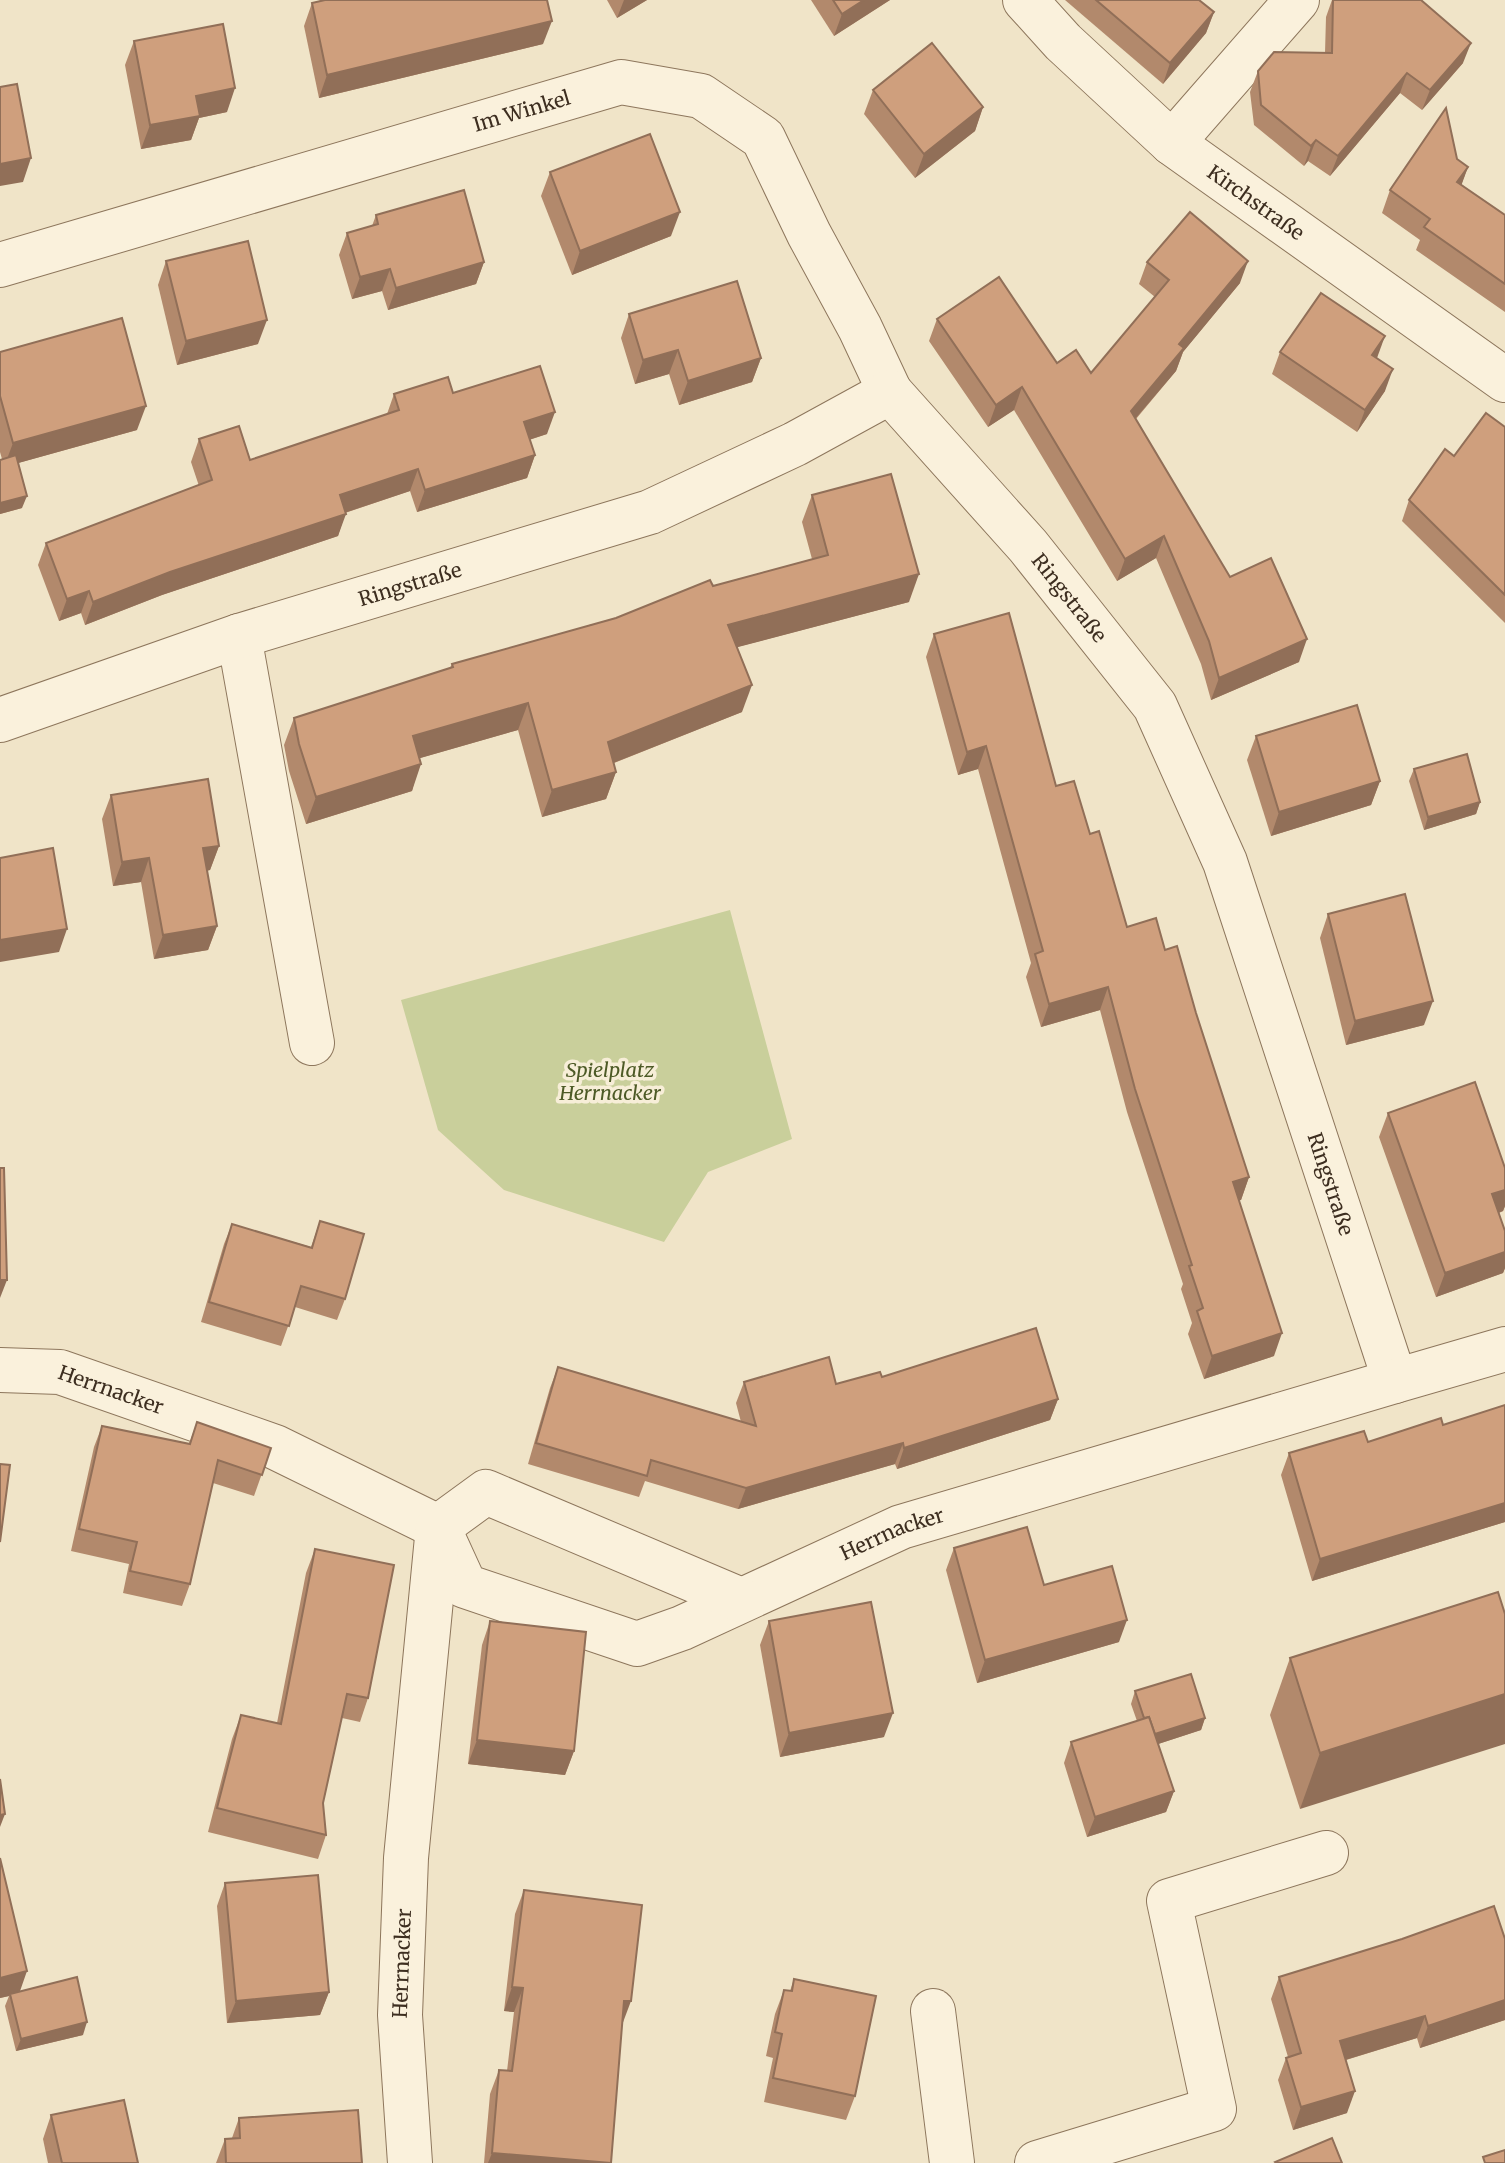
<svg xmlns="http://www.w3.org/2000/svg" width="1505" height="2163" viewBox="0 0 1505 2163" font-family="Merriweather,serif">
<rect width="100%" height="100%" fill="#f0e4c8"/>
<!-- park -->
<path fill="#c9cf9b" d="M730,910L792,1139L708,1172L664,1242L504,1190L438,1130L401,1000Z"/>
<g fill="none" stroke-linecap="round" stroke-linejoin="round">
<defs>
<g id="minor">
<path id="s1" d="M1025,0L1063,42L1172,143L1505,380"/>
<path d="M1172,143L1297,0"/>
<path id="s2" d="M0,265L621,82L701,96L763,138L809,234L860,328L890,392"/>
<path d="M239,636L312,1043"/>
<path id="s3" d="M0,720L239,636L650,512L795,444L890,392L1028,546L1155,706L1225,862L1395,1381L1505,1349"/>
<path id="s4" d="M0,1370L60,1372L275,1447L438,1527L465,1586L637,1644L682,1628L901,1527L1395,1381"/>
<path d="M933,2011L952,2163"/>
<path id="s5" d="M410,2163L400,2015L406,1858L438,1527L486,1492L741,1600"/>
<path d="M1037,2163L1214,2109L1169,1901L1326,1853"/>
</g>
</defs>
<!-- minor casing -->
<use href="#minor" stroke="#8d765c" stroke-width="46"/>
<!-- minor -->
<use href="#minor" stroke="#faf1dc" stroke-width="44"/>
</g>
<!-- wall -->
<g fill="#b2896c">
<path d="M322,0H547L543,44L319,98L304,26L312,3Z"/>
<path d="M607,0H647L617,18Z"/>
<path d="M811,0H890L834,36Z"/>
<path d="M1065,0H1199L1214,12L1206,33L1163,84Z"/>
<path d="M1332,0H1421L1463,63L1422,110L1400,93L1330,176L1308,161L1304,166L1254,125L1250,92L1258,71L1325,53L1326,17Z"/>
<path d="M134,41L227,112L199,118L191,140L141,149L125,65Z"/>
<path d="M873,90L983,107L975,131L915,178L864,114Z"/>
<path d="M1457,159L1468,167L1461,185L1505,215V312L1416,250L1420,240L1382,213L1390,190Z"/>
<path d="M550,172L671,236L572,275L541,196Z"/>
<path d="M376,215L484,262L476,284L388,310L382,291L352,299L339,255L347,233L372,226Z"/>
<path d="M166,261L258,344L177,365L158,285Z"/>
<path d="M1147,262L1240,283L1183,352L1176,371L1136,419L1230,577L1299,662L1211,700L1201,664L1156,558L1117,581L1014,410L988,427L929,341L937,319L1057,363L1091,373L1155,297L1139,284Z"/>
<path d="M629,314L761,358L752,382L679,405L669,374L635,384L621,338Z"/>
<path d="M0,352L137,430L18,463L22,508L0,514V460L2,459L0,452Z"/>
<path d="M1280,352L1377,358L1385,391L1357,432L1272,374Z"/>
<path d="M453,393L547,434L529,440L535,455L527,478L417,512L410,491L345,513L338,536L162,595L85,625L81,613L59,621L38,565L46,543L199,486L191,462L199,439L250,460L387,414L394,394Z"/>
<path d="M1505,427V623L1402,521L1409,500L1454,456Z"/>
<path d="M812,495L909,602L737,647L742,712L614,763L616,772L606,799L542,817L518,730L420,758L412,791L306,824L289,771L284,745L294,718L450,668L452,664L616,618L713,586L812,559L802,522Z"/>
<path d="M934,634L1056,786L1090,834L1127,927L1165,950L1196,1013L1249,1177L1241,1200H1239L1274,1356L1204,1379L1188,1334L1192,1323L1181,1289L1183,1284L1127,1112L1100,1010L1041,1027L1026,977L1031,963L978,769L958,775L926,657Z"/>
<path d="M1256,736L1380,781L1371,805L1271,836L1247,760Z"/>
<path d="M1414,769L1480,802L1476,814L1424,830L1409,781Z"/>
<path d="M111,795L219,846L210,870L207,871L217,926L208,950L154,959L141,882L113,886L102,819Z"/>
<path d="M1328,914L1424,1025L1346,1045L1320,938Z"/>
<path d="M1388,1113L1505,1168V1206L1503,1211L1499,1213L1505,1231V1268L1503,1273L1436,1297L1379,1137Z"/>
<path d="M320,1221L345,1299L337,1320L295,1307L281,1346L201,1322L224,1244L232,1224L311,1247Z"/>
<path d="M558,1367L741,1422L736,1403L744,1382L836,1384L882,1377L1058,1399L1050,1420L897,1469L895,1464L738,1509L645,1481L639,1497L528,1464L550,1388Z"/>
<path d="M1505,1405V1522L1312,1581L1281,1475L1289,1453L1368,1442L1443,1425Z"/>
<path d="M197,1422L271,1448L254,1496L213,1483L190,1584L182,1606L123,1593L129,1564L71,1551L94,1447L102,1426L189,1444Z"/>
<path d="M954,1548L1119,1642L977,1683L946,1570Z"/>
<path d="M315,1549L368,1698L360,1722L342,1718L323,1803L326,1835L318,1859L208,1832L232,1739L241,1715L277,1723L306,1573Z"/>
<path d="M1498,1592L1300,1809L1270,1715L1290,1658Z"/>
<path d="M490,1621L574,1751L565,1775L468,1764L482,1645Z"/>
<path d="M769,1621L884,1737L780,1757L760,1645Z"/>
<path d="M1135,1691L1205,1718L1201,1730L1158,1744L1174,1791L1166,1812L1087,1837L1064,1763L1071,1742L1137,1721L1131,1704Z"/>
<path d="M0,1858L19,1991L83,2035L16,2051L5,2006L9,1996L0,1998Z"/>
<path d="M225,1883L329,1992L320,2015L227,2023L217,1906Z"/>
<path d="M524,1890L622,2025L610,2163H484L490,2094L499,2070L507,2071L514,2012L504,2011L515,1914Z"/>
<path d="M1505,1939V2020L1420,2048L1417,2038L1346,2060L1347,2113L1293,2130L1278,2080L1286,2058L1288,2057L1271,1999L1279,1977Z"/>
<path d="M794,1979L855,2096L846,2120L764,2102L773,2058L766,2056L775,2014L784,1990L790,1991Z"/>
<path d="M51,2115L138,2163H48L43,2139Z"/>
<path d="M239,2118L362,2163H216L225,2139L232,2138Z"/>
</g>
<!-- shaded-wall -->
<g fill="#916f58">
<path d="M624,0H647L617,18Z"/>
<path d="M864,0H890L834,36L842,14Z"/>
<path d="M1214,12L1206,33L1163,84L1170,63Z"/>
<path d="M552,21L543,44L319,98L327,75Z"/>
<path d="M1471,43L1463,63L1422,110L1430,90Z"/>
<path d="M1407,73L1400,93L1330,176L1338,156Z"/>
<path d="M235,88L227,112L199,118L191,140L141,149L150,125L196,96Z"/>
<path d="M983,107L975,131L915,178L924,154Z"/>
<path d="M1316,140L1308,161L1304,166L1311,146Z"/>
<path d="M31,158L23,182L0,186V164Z"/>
<path d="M1468,167L1460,189L1457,182Z"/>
<path d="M680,212L671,236L572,275L580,251Z"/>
<path d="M1248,261L1240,283L1183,352L1176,371L1123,433L1131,411L1179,344Z"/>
<path d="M484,262L476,284L388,310L396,288Z"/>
<path d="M390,269L382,291L352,299L360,277Z"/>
<path d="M267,320L258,344L177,365L186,341Z"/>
<path d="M1385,336L1377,358L1372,355Z"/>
<path d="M678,350L669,374L635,384L643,360Z"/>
<path d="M761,358L752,382L679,405L688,381Z"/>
<path d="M1393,369L1385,391L1357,432L1365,410Z"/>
<path d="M1022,387L1014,410L988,427L996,405Z"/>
<path d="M146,406L137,430L4,467L13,443Z"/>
<path d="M555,412L547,434L516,444L524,422Z"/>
<path d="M535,455L527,478L417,512L425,490Z"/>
<path d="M418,469L410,491L332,517L340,495Z"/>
<path d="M27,496L22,508L0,514V503Z"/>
<path d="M346,514L338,536L162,595L85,625L93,602L170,572Z"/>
<path d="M1164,536L1156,558L1117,581L1125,559Z"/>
<path d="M919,574L909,602L719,652L728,625Z"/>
<path d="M89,591L81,613L59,621L67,599Z"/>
<path d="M1307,639L1299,662L1211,700L1219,678Z"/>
<path d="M752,685L742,712L598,769L608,742Z"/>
<path d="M528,703L518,730L403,763L413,736Z"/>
<path d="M986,746L978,769L958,775L967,752Z"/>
<path d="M421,764L412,791L306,824L316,797Z"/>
<path d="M616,772L606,799L542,817L552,790Z"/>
<path d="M1380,781L1371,805L1271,836L1279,812Z"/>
<path d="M1480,802L1476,814L1424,830L1428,817Z"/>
<path d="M219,846L210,870L195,872L203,848Z"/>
<path d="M149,858L141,882L113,886L122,862Z"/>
<path d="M217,926L208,950L154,959L163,935Z"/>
<path d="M67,929L59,952L0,962V940Z"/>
<path d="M1108,987L1100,1010L1041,1027L1049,1004Z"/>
<path d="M1433,1001L1424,1025L1346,1045L1355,1021Z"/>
<path d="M1249,1177L1241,1200L1224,1205L1233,1182Z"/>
<path d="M1505,1190V1206L1503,1211L1483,1218L1492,1194Z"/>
<path d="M1505,1252V1268L1503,1273L1436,1297L1445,1273Z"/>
<path d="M0,1280H7L0,1298Z"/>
<path d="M1282,1333L1274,1356L1204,1379L1212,1356Z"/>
<path d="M1058,1399L1050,1420L897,1469L904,1448Z"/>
<path d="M903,1443L895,1464L738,1509L746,1488Z"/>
<path d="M1505,1503V1522L1312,1581L1320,1559Z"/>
<path d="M1127,1620L1119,1642L977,1683L985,1660Z"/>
<path d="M1505,1694V1744L1300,1809L1320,1753Z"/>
<path d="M893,1713L884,1737L780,1757L789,1733Z"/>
<path d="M1205,1718L1201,1730L1146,1748L1150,1736Z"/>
<path d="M477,1740L574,1751L565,1775L468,1764Z"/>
<path d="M1174,1791L1166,1812L1087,1837L1095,1817Z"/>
<path d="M5,1814L0,1827V1815Z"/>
<path d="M27,1971L19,1994H10L9,1996L0,1998V1978Z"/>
<path d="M512,1987L523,1988L514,2012L504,2011Z"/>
<path d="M329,1992L320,2015L227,2023L236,2001Z"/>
<path d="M1505,2000V2020L1420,2048L1428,2026Z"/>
<path d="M624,2001H631L622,2025Z"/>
<path d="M1425,2016L1417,2038L1332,2064L1340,2041Z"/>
<path d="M87,2022L83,2035L16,2051L21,2039Z"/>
<path d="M1355,2091L1347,2113L1293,2130L1301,2107Z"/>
<path d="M492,2153L610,2163H488Z"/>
</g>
<!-- building -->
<g fill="#cf9f7d" stroke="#916f58" stroke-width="2">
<path d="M325,0H547L552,21L327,75L312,3Z"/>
<path d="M833,0H864L842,14Z"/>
<path d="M1096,0H1199L1214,12L1170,63Z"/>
<path d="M1333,0H1421L1471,43L1430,90L1407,73L1338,156L1316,140L1311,146L1261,105L1258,71L1274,52L1332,53Z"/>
<path d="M223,24L235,88L196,96L200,116L150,125L134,41Z"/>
<path d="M932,43L983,107L924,154L873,90Z"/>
<path d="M17,84L31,158L0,164V87Z"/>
<path d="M1446,108L1457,159L1468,167L1457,182L1505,215V284L1424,227L1430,219L1390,190Z"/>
<path d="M650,134L680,212L580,251L550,172Z"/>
<path d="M464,190L484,262L396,288L390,269L360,277L347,233L378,224L376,215Z"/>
<path d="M1190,212L1248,261L1179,344L1184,348L1131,411L1230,577L1271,558L1307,639L1219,678L1209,641L1164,536L1125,559L1022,387L996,405L937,319L999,277L1057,363L1076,350L1091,373L1169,280L1147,262Z"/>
<path d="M248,241L267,320L186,341L166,261Z"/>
<path d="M737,281L761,358L688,381L678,350L643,360L629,314Z"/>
<path d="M1321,293L1385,336L1372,355L1393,369L1365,410L1280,352Z"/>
<path d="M122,318L146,406L13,443L0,396V352Z"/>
<path d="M540,366L555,412L524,422L535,455L425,490L418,469L340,495L346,514L170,572L93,602L89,591L67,599L46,543L212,480L199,439L239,426L250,460L399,410L394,394L448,377L453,393Z"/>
<path d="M1486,413L1505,427V595L1409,500L1445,449L1454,456Z"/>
<path d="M16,455L27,496L0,503V460Z"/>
<path d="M891,474L919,574L728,625L752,685L608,742L616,772L552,790L528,703L413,736L421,764L316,797L299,744L294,718L453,667L452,664L616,618L710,580L713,586L828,555L812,495Z"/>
<path d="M1009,613L1056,786L1074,781L1090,834L1099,831L1127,927L1156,918L1165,950L1177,946L1196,1013L1249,1177L1233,1182L1282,1333L1212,1356L1197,1311L1203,1308L1189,1266L1192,1265L1135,1089L1108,987L1049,1004L1035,954L1043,951L986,746L967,752L934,634Z"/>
<path d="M1357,705L1380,781L1279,812L1256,736Z"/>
<path d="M1467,754L1480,802L1428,817L1414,769Z"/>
<path d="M208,779L219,846L203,848L217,926L163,935L149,858L122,862L111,795Z"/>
<path d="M53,848L67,929L0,940V858Z"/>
<path d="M1405,894L1433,1001L1355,1021L1328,914Z"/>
<path d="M1475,1082L1505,1168V1190L1492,1194L1505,1231V1252L1445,1273L1388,1113Z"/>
<path d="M0,1168H4L7,1280H0Z"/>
<path d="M320,1221L364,1234L345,1299L301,1286L289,1326L209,1302L232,1224L312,1248Z"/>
<path d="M1036,1328L1058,1399L904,1448L903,1443L746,1488L651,1460L647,1476L536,1443L558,1367L756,1426L744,1382L829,1357L836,1384L880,1372L882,1377Z"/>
<path d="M1505,1405V1503L1320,1559L1289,1453L1364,1431L1368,1442L1441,1418L1443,1425Z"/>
<path d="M197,1422L271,1448L262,1475L218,1460L190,1584L130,1571L137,1542L79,1529L102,1426L190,1444Z"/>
<path d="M0,1464L10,1465L0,1542Z"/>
<path d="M1027,1527L1044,1585L1112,1566L1127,1620L985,1660L954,1548Z"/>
<path d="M315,1549L394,1565L368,1698L347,1694L323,1803L326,1835L217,1808L241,1715L281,1724Z"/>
<path d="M1498,1592L1505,1614V1694L1320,1753L1290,1658Z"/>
<path d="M871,1602L893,1713L789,1733L769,1621Z"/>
<path d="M490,1621L586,1632L574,1751L477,1740Z"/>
<path d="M1191,1674L1205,1718L1155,1734L1149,1717L1144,1718L1135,1691Z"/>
<path d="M1149,1717L1174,1791L1095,1817L1071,1742Z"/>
<path d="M0,1779L5,1814L0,1815Z"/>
<path d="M0,1858L27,1971L0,1978Z"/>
<path d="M318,1875L329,1992L236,2001L225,1883Z"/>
<path d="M524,1890L642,1905L631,2001H624L611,2163L492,2153L499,2070L512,2071L523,1988L512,1987Z"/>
<path d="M1494,1906L1505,1939V2000L1428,2026L1425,2016L1340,2041L1355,2091L1301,2107L1286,2058L1301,2053L1279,1977L1402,1939Z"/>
<path d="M77,1977L87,2022L21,2039L10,1994Z"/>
<path d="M794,1979L876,1996L855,2096L773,2078L782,2034L775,2032L784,1990L792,1991Z"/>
<path d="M124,2100L138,2163H62L51,2115Z"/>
<path d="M358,2110L362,2163H226L225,2139L240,2138L239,2118Z"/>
<path d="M1332,2138L1342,2163H1276L1275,2162Z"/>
<path d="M1505,2150V2163H1485L1483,2157Z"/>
</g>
<g text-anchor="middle" stroke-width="7" stroke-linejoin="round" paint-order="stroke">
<!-- street labels -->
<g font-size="20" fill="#3d2e20" stroke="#f7eed8">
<text dy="7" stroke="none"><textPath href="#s2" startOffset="544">Im Winkel</textPath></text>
<text dy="7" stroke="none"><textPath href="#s1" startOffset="308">Kirchstraße</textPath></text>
<text dy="7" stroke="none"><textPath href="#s3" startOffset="432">Ringstraße</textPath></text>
<text dy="7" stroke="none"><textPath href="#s3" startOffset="1224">Ringstraße</textPath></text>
<text dy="7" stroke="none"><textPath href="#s3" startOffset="1872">Ringstraße</textPath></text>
<text dy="7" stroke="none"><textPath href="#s4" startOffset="114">Herrnacker</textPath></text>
<text dy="7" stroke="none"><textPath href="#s4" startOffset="994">Herrnacker</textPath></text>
<text dy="7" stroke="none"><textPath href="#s5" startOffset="200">Herrnacker</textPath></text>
</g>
<!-- park labels -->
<g font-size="20" font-style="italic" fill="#4d5a26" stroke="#f7eed8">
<text x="610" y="1077">Spielplatz<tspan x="610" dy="23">Herrnacker</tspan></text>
</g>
</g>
</svg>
